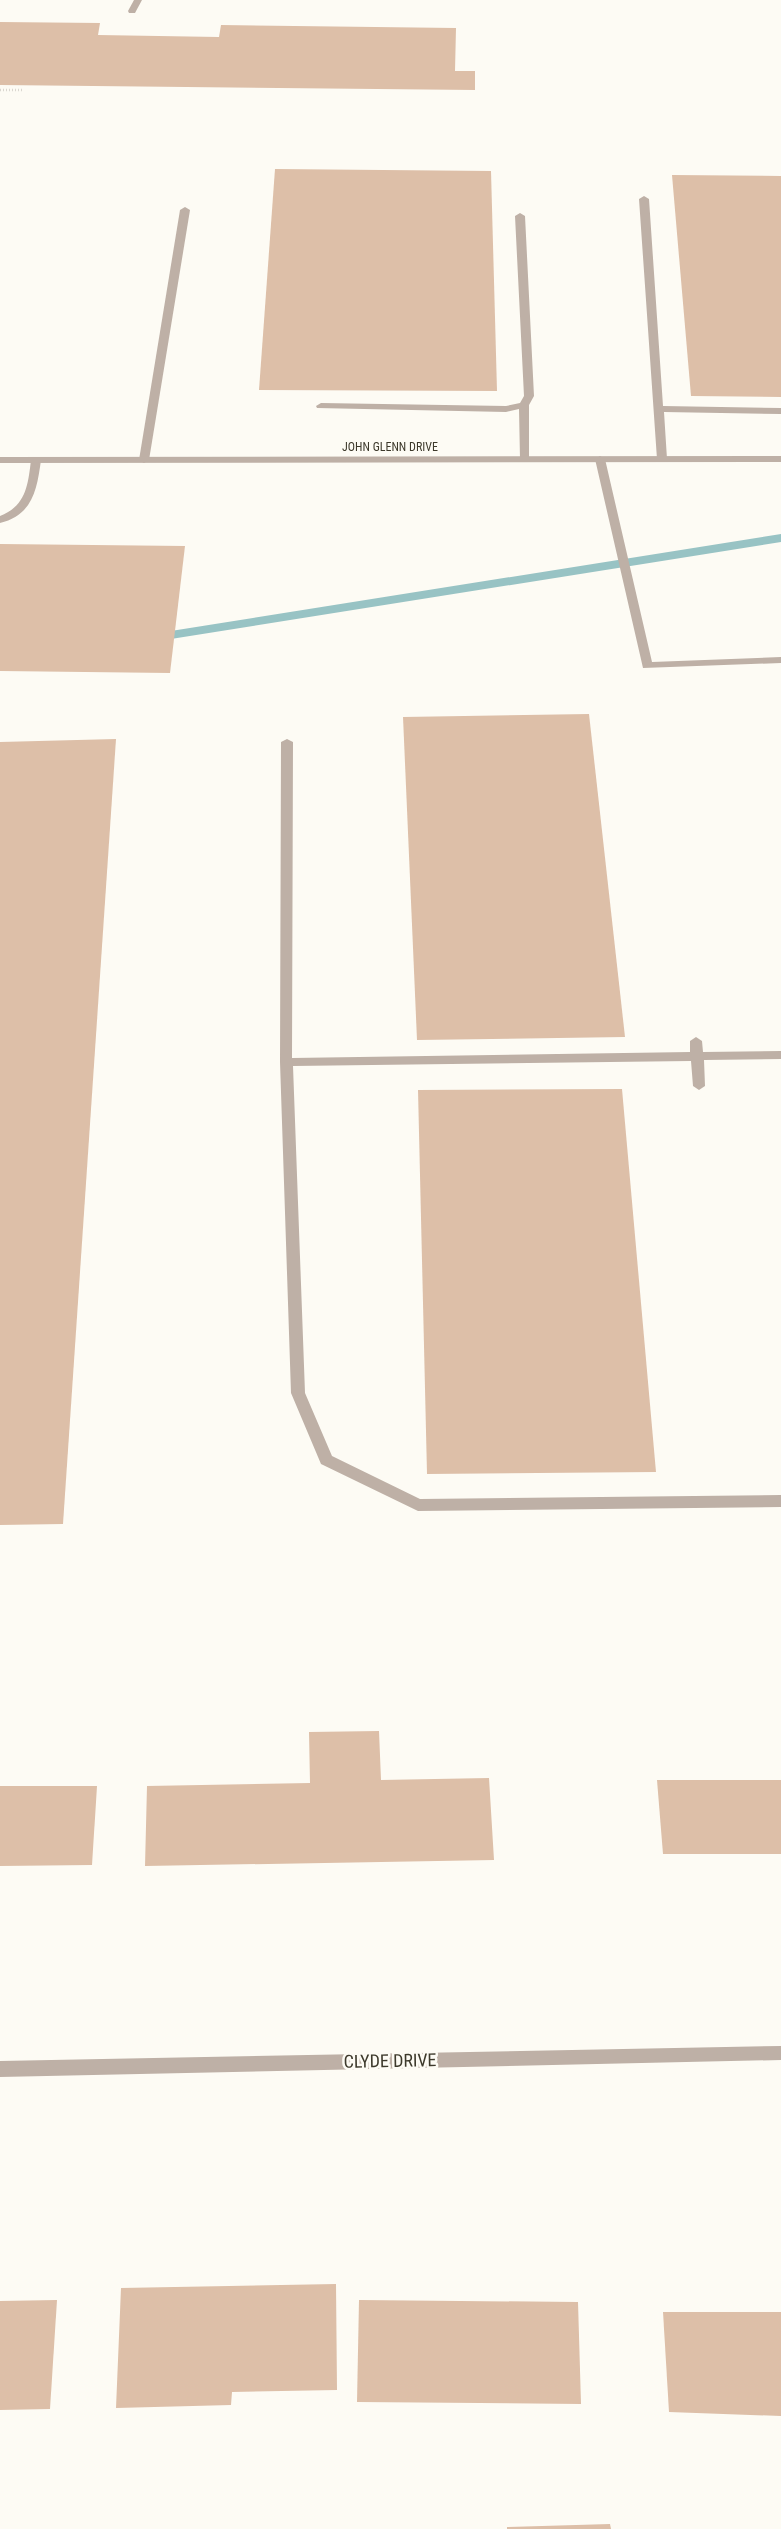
<svg xmlns="http://www.w3.org/2000/svg" width="781" height="2529" viewBox="0 0 781 2529" font-family="'Roboto Condensed',sans-serif">
<rect width="100%" height="100%" fill="#fdfbf4"/>
<g fill="none" stroke-linecap="round" stroke-linejoin="round">
<!-- stream -->
<path fill="#98c3c4" fill-rule="evenodd" d="M781,534V542L152,642L145,638L152,634Z"/>
</g>
<!-- building -->
<g fill="#ddbfa8">
<path d="M0,22L100,23L98,35L219,37L221,25L456,28L455,71H475V90L0,85Z"/>
<path d="M275,169L491,171L497,391L259,390Z"/>
<path d="M672,175L781,176V397L691,396Z"/>
<path d="M0,544L185,546L170,673L0,671Z"/>
<path d="M589,714L625,1037L417,1040L403,717Z"/>
<path d="M116,739L63,1524L0,1525V742Z"/>
<path d="M622,1089L656,1472L427,1474L418,1090Z"/>
<path d="M379,1731L381,1780L489,1778L494,1860L145,1866L147,1786L310,1783L309,1732Z"/>
<path d="M657,1780H781V1854H663Z"/>
<path d="M0,1786H97L92,1865L0,1866Z"/>
<path d="M336,2284L337,2390L232,2392L231,2405L116,2408L121,2288Z"/>
<path d="M57,2300L50,2409L0,2410V2301Z"/>
<path d="M359,2300L578,2302L581,2404L357,2402Z"/>
<path d="M663,2312H781V2416L669,2412Z"/>
<path d="M610,2524L611,2529H507V2527Z"/>
</g>
<g fill="none" stroke-linecap="round" stroke-linejoin="round">
<!-- path -->
<path stroke="#b7b4ab" stroke-width="2.5" stroke-dasharray="0.5 2.5" stroke-linecap="butt" d="M0,90H22"/>
<!-- service -->
<g fill="#beb0a6" fill-rule="evenodd">
<path d="M134,0H142L135,13H129L128,11Z"/>
<path d="M644,196L649,199L663,406L781,408V414L664,412L667,459L662,462L657,459L639,199Z"/>
<path d="M185,207L190,210L149,460L144,463L139,460L180,210Z"/>
<path d="M520,213L525,216L534,396L529,405V461L525,462L520,459L519,409L506,412L317,408L316,406L321,403L506,406L520,403L524,396L515,216Z"/>
<path d="M600,456L605,459L652,662L781,657V663L643,668L595,459Z"/>
<path d="M36,457L41,460C37,489 33,515 0,523V516C26,506 28,485 31,460Z"/>
<path d="M287,739L293,742L292,1058L690,1052V1041L696,1037L702,1041L703,1052L781,1051V1059L704,1060L705,1086L699,1090L693,1086L691,1061L293,1066L305,1393L332,1456L420,1499L781,1495V1507L418,1511L321,1464L291,1393L280,1062L281,742Z"/>
</g>
<!-- minor -->
<g fill="#beb0a6" fill-rule="evenodd">
<path d="M781,456V462L0,463V457Z"/>
<path d="M781,2046V2060L0,2077V2061Z"/>
</g>
</g>
<g text-anchor="middle" stroke-width="5" stroke-linejoin="round" paint-order="stroke">
<!-- far-street labels -->
<g font-size="12" fill="#3d392b" stroke="#fdfbf4">
<text x="390" y="451">JOHN GLENN DRIVE</text>
</g>
<!-- near-street labels -->
<g font-size="18" fill="#3d392b" stroke="#fdfbf4">
<text transform="translate(390 2061) rotate(-1)" y="6">CLYDE DRIVE</text>
</g>
</g>
</svg>
